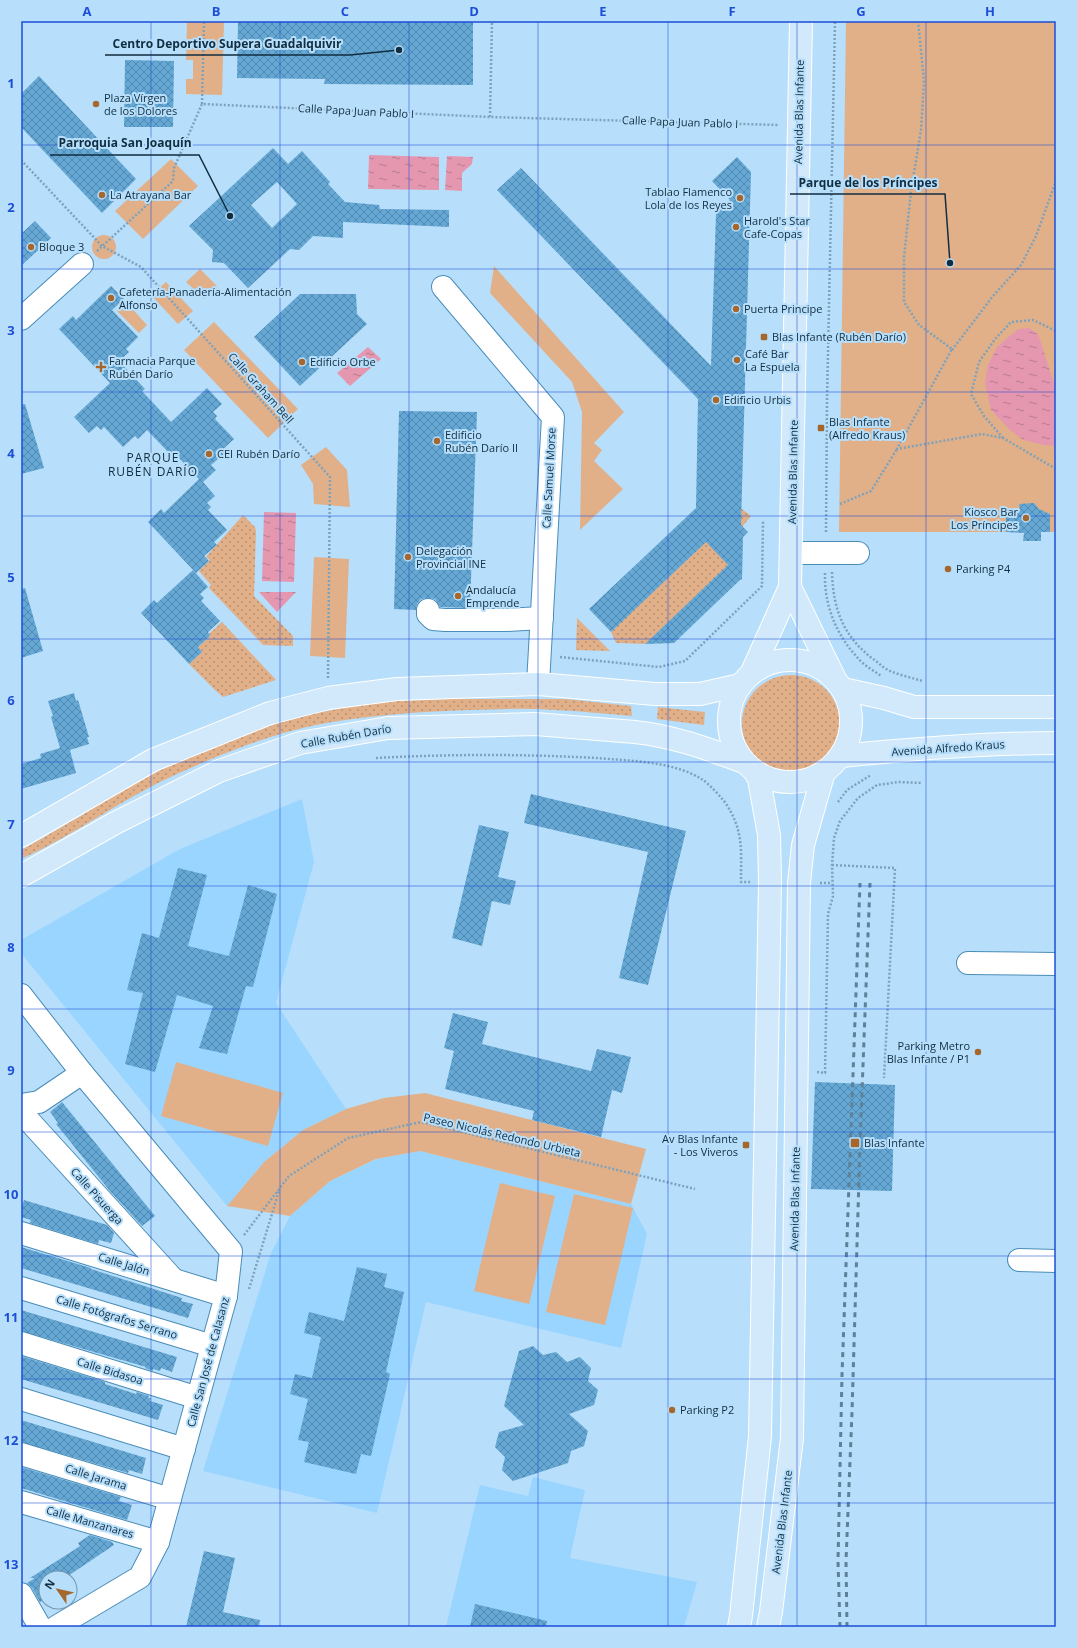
<svg xmlns="http://www.w3.org/2000/svg" width="1077" height="1648" viewBox="0 0 1077 1648" font-family="'Open Sans',sans-serif">
<defs>
<pattern id="grass-dots" width="8" height="8" patternUnits="userSpaceOnUse"><rect width="8" height="8" fill="#e1b089"/><path d="M2 2h.1M6 6h.1" fill="none" stroke="#b59071" stroke-width="1.8" stroke-linecap="round"/></pattern>
<pattern id="water-ripples" width="26" height="14" patternUnits="userSpaceOnUse"><rect width="26" height="14" fill="#e497af"/><path d="M2 4q2-2 4 0t4 0M15 11q2-2 4 0t4 0" fill="none" stroke="#b77c90"/></pattern>
<pattern id="building-cross-hatch" width="8" height="8" patternUnits="userSpaceOnUse"><rect width="8" height="8" fill="#65a8d5"/><path d="M0 0l8 8M0 8l8-8" fill="none" stroke="#5289ae"/></pattern>
</defs>
<rect width="100%" height="100%" fill="#b7dffb"/>
<!-- built -->
<g fill="#9ad5ff">
<path d="M302,799L314,862L276,1003L346,1109L303,1130L264,1162L227,1206L21,953V940L180,849Z"/>
<path d="M420,1151L631,1204L647,1234L621,1348L426,1302L377,1513L203,1471L271,1253L290,1216L330,1181L377,1159Z"/>
<path d="M533,1477L585,1490L570,1558L697,1582L684,1627H446L480,1485L528,1496Z"/>
</g>
<!-- grass -->
<g fill="url(#grass-dots)">
<path d="M742,509L751,516L741,528L728,565L646,644L616,643L611,632L733,511Z"/>
<path d="M243,515L255,527L256,531L254,596L293,636V646L263,645L209,588L211,585L199,571L210,560L206,557Z"/>
<path d="M577,618L610,651L576,650Z"/>
<path d="M222,622L276,680L223,697L215,690L189,664L202,652L198,647L210,636L209,634Z"/>
<circle cx="791" cy="724" r="49"/>
<path d="M452,699H566L631,706L632,716C607,714 581,711 555,710C527,708 499,709 471,710C416,712 364,715 311,726C265,736 219,755 177,774C123,798 75,835 21,859V850C84,816 143,774 210,747C258,727 316,711 367,704C395,700 424,700 452,699Z"/>
<path d="M658,707L705,712L704,725L657,719Z"/>
</g>
<!-- green -->
<g fill="#e1b089">
<path d="M187,21H224L222,95L186,94V79H193V60H186Z"/>
<path d="M846,21H1056V532H839Z"/>
<path d="M171,159L198,186L143,239L115,211Z"/>
<circle cx="104" cy="247" r="12"/>
<path d="M494,266L624,412L594,443L602,450L594,461L623,489L580,530L582,412L572,382L490,293Z"/>
<path d="M200,269L217,286L204,299L186,282Z"/>
<path d="M166,282L193,311L178,324L151,295Z"/>
<path d="M126,302L147,325L139,333L117,311Z"/>
<path d="M214,322L298,409L268,438L184,350Z"/>
<path d="M326,447L347,470L350,507L314,504L313,484L301,465Z"/>
<path d="M314,557L349,559L345,658L310,656Z"/>
<path d="M176,1062L283,1093L268,1146L161,1116Z"/>
<path d="M425,1093L646,1149L631,1204L420,1151L376,1159L330,1181L290,1216L227,1206L264,1162L303,1130L346,1109L384,1098Z"/>
<path d="M500,1183L555,1196L529,1304L474,1291Z"/>
<path d="M574,1194L633,1208L605,1325L546,1312Z"/>
</g>
<!-- water -->
<g fill="url(#water-ripples)">
<path d="M369,155L439,157V190L368,189Z"/>
<path d="M447,156L473,157L472,164L462,173V191L445,190Z"/>
<path d="M1029,328L1038,334L1053,380L1056,384V446L1044,445L1023,440L1010,430L991,410L985,383L988,365L997,347L1018,329Z"/>
<path d="M368,347L381,359L350,386L337,373Z"/>
<path d="M264,512L296,513L294,582L262,581Z"/>
<path d="M259,592H296L277,612Z"/>
</g>
<!-- building -->
<g fill="url(#building-cross-hatch)" fill-rule="evenodd">
<path d="M238,21H473V85L324,84L325,79L237,78Z"/>
<path d="M125,60L174,61L173,127H124Z"/>
<path d="M39,76L136,179L102,213L21,127V94Z"/>
<path d="M273,148L288,164L302,151L330,182L328,184L345,202L379,205L380,209L449,210V227L343,222V238L313,236L299,250L290,249L248,288L224,263L212,262L213,250L189,226ZM277,182L297,204L272,228L251,205Z"/>
<path d="M737,157L751,172L741,525L748,532L743,537L742,580L741,579L674,643L645,644L728,565L706,542L611,632L589,609L696,508L698,399L497,190L521,168L711,366L716,214L730,200L712,181Z"/>
<path d="M35,221L51,238L21,266V234Z"/>
<path d="M111,286L124,299L112,310L138,337L126,349L129,352L119,361L145,389L142,391L171,422L207,388L222,404L213,412L217,416L215,419L234,439L221,451L224,454L211,465L216,470L203,482L215,496L207,503L211,507L208,510L227,530L214,542L217,545L204,556L209,561L196,573L148,522L161,509L164,513L199,479L176,455L173,457L147,430L138,439L135,436L123,447L104,427L101,430L97,426L89,433L74,417L110,383L59,329L73,316L76,320Z"/>
<path d="M300,294H356L357,314L367,324L300,386L254,337Z"/>
<path d="M21,404H25L44,468L21,474Z"/>
<path d="M399,411L477,412L470,608L440,607L435,599L428,598L421,599L417,604L416,610L394,609Z"/>
<path d="M1034,503L1039,509L1050,514V532H1041V541H1023L1024,533L1006,532V517H1012L1013,511L1020,510L1019,504Z"/>
<path d="M193,570L208,587L200,594L204,598L201,601L220,621L208,632L210,636L198,647L202,652L189,664L141,613L154,600L157,603Z"/>
<path d="M25,588L43,651L21,658V589Z"/>
<path d="M74,693L76,701L78,700L89,737H87L89,744L70,750L76,773L21,789V764L41,758L40,754L60,748L51,717L53,716L48,701Z"/>
<path d="M531,794L686,831L648,985L619,978L648,852L524,823Z"/>
<path d="M479,825L509,832L498,877L516,881L510,905L492,901L482,946L452,938Z"/>
<path d="M178,868L207,875L188,946L229,956L248,885L277,894L253,987L246,986L227,1054L199,1048L213,1006L177,995L155,1072L125,1064L143,993L127,990L142,933L159,938Z"/>
<path d="M453,1013L488,1022L482,1044L591,1071L597,1049L631,1057L622,1093L612,1090L601,1137L532,1120L534,1111L445,1089L454,1051L444,1048Z"/>
<path d="M815,1082L895,1085L892,1191L811,1189Z"/>
<path d="M62,1102L155,1216L142,1226L110,1191L56,1124L58,1123L50,1112Z"/>
<path d="M24,1200L107,1225L114,1233L111,1243L99,1240L98,1244L30,1223L31,1220L21,1217V1209Z"/>
<path d="M21,1247L91,1268V1269L182,1298L181,1301L193,1304L188,1318L21,1268Z"/>
<path d="M357,1267L387,1274L384,1287L404,1292L386,1372L390,1374L371,1456L361,1454L356,1474L304,1462L309,1442L298,1440L308,1399L290,1394L295,1374L312,1378L321,1337L304,1333L309,1312L344,1321Z"/>
<path d="M21,1310L177,1357L172,1372L161,1368L160,1371L153,1369V1371L145,1368L146,1367L21,1331Z"/>
<path d="M533,1346L543,1355L556,1352L567,1362L580,1357L591,1368L588,1381L598,1390L594,1405L569,1414L588,1431L584,1446L571,1451L568,1463L513,1481L502,1470L505,1457L495,1447L499,1432L524,1425L504,1406L519,1351Z"/>
<path d="M21,1356L105,1382V1384L136,1394L137,1392L149,1396L148,1398H151L150,1401L163,1405L158,1420L21,1379Z"/>
<path d="M21,1420L146,1458L142,1474L129,1470L128,1473L21,1442Z"/>
<path d="M21,1467L121,1497L119,1501L132,1505L127,1520L21,1488Z"/>
<path d="M90,1535L112,1542L114,1545L65,1578H46V1599L40,1602L32,1588L27,1583L35,1578H30L74,1550L80,1546L78,1543Z"/>
<path d="M204,1551L235,1558L223,1612L260,1620L259,1627H186Z"/>
<path d="M475,1604L547,1621L546,1627H470Z"/>
</g>
<g fill="none" stroke-linecap="round" stroke-linejoin="round">
<defs>
<g id="minor">
<path d="M443,287L553,417L538,684"/>
<path d="M21,319L82,264"/>
<path d="M791,553H858"/>
<path d="M428,610V614L433,619L445,620H506L542,618"/>
<path d="M968,963L1056,964"/>
<path d="M21,995L82,1073L231,1251L226,1296L158,1542L140,1577L56,1627"/>
<path d="M21,1105L39,1102L82,1073"/>
<path d="M21,1112L173,1279"/>
<path d="M21,1233L226,1296"/>
<path d="M1019,1260L1056,1261"/>
<path d="M21,1288L212,1346"/>
<path d="M21,1343L198,1398"/>
<path d="M21,1399L184,1449"/>
<path d="M21,1454L170,1499"/>
<path d="M21,1502L158,1542"/>
<path d="M21,1594L40,1627"/>
</g>
<g id="major">
<path d="M790,587L834,677"/>
<circle cx="790" cy="721" r="61"/>
<path d="M752,672L790,587L801,21"/>
<path d="M843,689L884,698L914,707H1056"/>
<path d="M841,756C912,749 984,743 1056,743"/>
<path d="M21,836L153,760L270,713L328,698L397,689L538,684L655,694H700L740,685"/>
<path d="M21,876L117,822L219,771L300,743L388,728L535,724L635,732C673,736 708,749 744,762"/>
<path d="M739,1627L741,1616L760,1436L770,882L769,835L759,779L755,772"/>
<path d="M768,1627L771,1612L792,1438L799,883L803,845L824,772"/>
</g>
</defs>
<!-- minor casing -->
<use href="#minor" stroke="#4a8db8" stroke-width="24"/>
<!-- major casing -->
<use href="#major" stroke="#fff" stroke-width="24"/>
<!-- path -->
<g stroke="#7ea2bb" stroke-width="2.5" stroke-dasharray="2 2" stroke-linecap="butt">
<path d="M918,21L924,81L921,130L911,191L904,257V302L919,325L952,349L897,449L982,434L1003,438L1056,469"/>
<path d="M202,104L204,21"/>
<path d="M490,117L492,21"/>
<path d="M21,160L102,246L141,267L330,477L328,678"/>
<path d="M97,251L173,181L174,168L202,104L490,117L779,125"/>
<path d="M952,350L993,296L1021,265L1036,236L1056,181"/>
<path d="M1003,438L984,416L971,394L979,362L995,339L1011,322L1033,320L1056,331"/>
<path d="M840,504L871,491L897,449"/>
<path d="M826,532L827,400L835,21"/>
<path d="M832,572C833,609 843,636 873,659C878,662 882,667 888,670C899,675 912,678 923,681"/>
<path d="M825,573C824,605 836,634 857,657C863,665 873,670 881,676"/>
<path d="M560,657L659,667L685,661L762,586L763,520"/>
<path d="M376,758C450,754 523,754 597,758C630,761 674,761 703,780C710,785 718,794 724,801C744,829 741,850 741,882H750"/>
<path d="M838,802L847,790L871,775"/>
<path d="M832,865L895,868L884,1078"/>
<path d="M820,883H832"/>
<path d="M817,1072L825,1073L828,914L833,896L832,865L834,838L840,821L858,798L877,785L899,782L922,783"/>
<path d="M244,1235L289,1176L348,1138L421,1122L695,1189"/>
<path d="M249,1289L279,1191"/>
</g>
<!-- minor -->
<use href="#minor" stroke="#fff" stroke-width="22"/>
<!-- major -->
<use href="#major" stroke="#d1e9fa" stroke-width="22"/>
<!-- rail -->
<g stroke="#5f8198" stroke-width="3" stroke-dasharray="5 5" stroke-linecap="butt">
<path d="M840,1627L838,1561L842,1375L860,883"/>
<path d="M847,1627L846,1561L852,1412L860,1144L870,883"/>
</g>
</g>
<!-- grid -->
<path fill="none" stroke="#1d4ed8" stroke-width="1" stroke-opacity="0.55" d="M151,21V1627M280,21V1627M409,21V1627M538,21V1627M668,21V1627M797,21V1627M926,21V1627M21,145H1056M21,269H1056M21,392H1056M21,516H1056M21,639H1056M21,762H1056M21,886H1056M21,1009H1056M21,1132H1056M21,1256H1056M21,1379H1056M21,1503H1056"/>
<!-- markers -->
<g fill="#a6672f" stroke="#b7dffb" stroke-width="1.5">
<circle cx="96" cy="104" r="4"/>
<circle cx="102" cy="195" r="4"/>
<circle cx="740" cy="198" r="4"/>
<circle cx="736" cy="227" r="4"/>
<circle cx="31" cy="247" r="4"/>
<circle cx="111" cy="298" r="4"/>
<circle cx="736" cy="309" r="4"/>
<rect x="760" y="333" width="8" height="8" rx="2"/>
<circle cx="737" cy="360" r="4"/>
<circle cx="302" cy="362" r="4"/>
<path d="M99 361h4v4h4v4h-4v4h-4v-4h-4v-4h4z"/>
<circle cx="716" cy="400" r="4"/>
<rect x="817" y="424" width="8" height="8" rx="2"/>
<circle cx="437" cy="441" r="4"/>
<circle cx="209" cy="454" r="4"/>
<circle cx="1026" cy="518" r="4"/>
<circle cx="408" cy="557" r="4"/>
<circle cx="948" cy="569" r="4"/>
<circle cx="458" cy="596" r="4"/>
<circle cx="978" cy="1052" r="4"/>
<rect x="850" y="1138" width="10" height="10" rx="2"/>
<rect x="742" y="1141" width="8" height="8" rx="2"/>
<circle cx="672" cy="1410" r="4"/>
</g>
<g text-anchor="middle" stroke-width="4" stroke-linejoin="round" paint-order="stroke">
<!-- poi labels -->
<g font-size="11" fill="#112d40" stroke="#b7dffb" text-anchor="start">
<text x="104" y="102">Plaza Vírgen<tspan x="104" dy="13">de los Dolores</tspan></text>
<text x="732" y="196" text-anchor="end">Tablao Flamenco<tspan x="732" dy="13">Lola de los Reyes</tspan></text>
<text x="110" y="199">La Atrayana Bar</text>
<text x="744" y="225">Harold's Star<tspan x="744" dy="13">Cafe-Copas</tspan></text>
<text x="39" y="251">Bloque 3</text>
<text x="119" y="296">Cafetería-Panadería-Alimentación<tspan x="119" dy="13">Alfonso</tspan></text>
<text x="744" y="313">Puerta Principe</text>
<text x="772" y="341">Blas Infante (Rubén Darío)</text>
<text x="745" y="358">Café Bar<tspan x="745" dy="13">La Espuela</tspan></text>
<text x="109" y="365">Farmacia Parque<tspan x="109" dy="13">Rubén Darío</tspan></text>
<text x="310" y="366">Edificio Orbe</text>
<text x="724" y="404">Edificio Urbis</text>
<text x="829" y="426">Blas Infante<tspan x="829" dy="13">(Alfredo Kraus)</tspan></text>
<text x="445" y="439">Edificio<tspan x="445" dy="13">Rubén Darío II</tspan></text>
<text x="217" y="458">CEI Rubén Darío</text>
<text x="1018" y="516" text-anchor="end">Kiosco Bar<tspan x="1018" dy="13">Los Príncipes</tspan></text>
<text x="416" y="555">Delegación<tspan x="416" dy="13">Provincial INE</tspan></text>
<text x="956" y="573">Parking P4</text>
<text x="466" y="594">Andalucía<tspan x="466" dy="13">Emprende</tspan></text>
<text x="970" y="1050" text-anchor="end">Parking Metro<tspan x="970" dy="13">Blas Infante / P1</tspan></text>
<text x="738" y="1143" text-anchor="end">Av Blas Infante<tspan x="738" dy="13">- Los Viveros</tspan></text>
<text x="864" y="1147">Blas Infante</text>
<text x="680" y="1414">Parking P2</text>
</g>
<!-- street labels -->
<g font-size="11" fill="#112d40" stroke="#b7dffb">
<text transform="translate(356 111) rotate(3)" y="4">Calle Papa Juan Pablo I</text>
<text transform="translate(799 112) rotate(-89)" y="4">Avenida Blas Infante</text>
<text transform="translate(680 122) rotate(2)" y="4">Calle Papa Juan Pablo I</text>
<text transform="translate(261 388) rotate(48)" y="4">Calle Graham Bell</text>
<text transform="translate(793 472) rotate(-89)" y="4">Avenida Blas Infante</text>
<text transform="translate(549 478) rotate(-87)" y="4">Calle Samuel Morse</text>
<text transform="translate(346 736) rotate(-10)" y="4">Calle Rubén Darío</text>
<text transform="translate(948 748) rotate(-4)" y="4">Avenida Alfredo Kraus</text>
<text transform="translate(502 1135) rotate(13)" y="4">Paseo Nicolás Redondo Urbieta</text>
<text transform="translate(97 1196) rotate(48)" y="4">Calle Pisuerga</text>
<text transform="translate(795 1199) rotate(-89)" y="4">Avenida Blas Infante</text>
<text transform="translate(124 1264) rotate(17)" y="4">Calle Jalón</text>
<text transform="translate(117 1317) rotate(17)" y="4">Calle Fotógrafos Serrano</text>
<text transform="translate(208 1362) rotate(-75)" y="4">Calle San José de Calasanz</text>
<text transform="translate(110 1371) rotate(17)" y="4">Calle Bidasoa</text>
<text transform="translate(96 1477) rotate(17)" y="4">Calle Jarama</text>
<text transform="translate(90 1522) rotate(16)" y="4">Calle Manzanares</text>
<text transform="translate(782 1522) rotate(-83)" y="4">Avenida Blas Infante</text>
</g>
<!-- neighbourhood labels -->
<g font-size="12" letter-spacing="1" fill="#112d40" stroke="#b7dffb">
<text x="153" y="462">PARQUE<tspan x="153" dy="14">RUBÉN DARÍO</tspan></text>
</g>
</g>
<!-- callouts -->
<path fill="none" stroke="#112d40" stroke-width="1.5" d="M399 50L350 55H105M230 216L199 155H50M950 263L945 194H790"/>
<g fill="#112d40" stroke="#b7dffb" stroke-width="1.5">
<circle cx="399" cy="50" r="4"/>
<circle cx="230" cy="216" r="4"/>
<circle cx="950" cy="263" r="4"/>
</g>
<g font-size="12" text-anchor="middle" font-weight="bold" fill="#112d40" stroke="#b7dffb" stroke-width="4" stroke-linejoin="round" paint-order="stroke">
<text x="227" y="48">Centro Deportivo Supera Guadalquivir</text>
<text x="125" y="147">Parroquia San Joaquín</text>
<text x="868" y="187">Parque de los Príncipes</text>
</g>
<!-- border -->
<rect width="1077" height="1648" fill="none" stroke="#b7dffb" stroke-width="44"/>
<!-- north arrow -->
<g transform="translate(58 1590) rotate(304)"><circle r="19" fill="#b7dffb" stroke="#7598b0"/>
<path d="M0-3L7 15L0 10L-7 15Z" fill="#a6672f"/>
<text y="-6" font-size="11" font-weight="bold" text-anchor="middle" fill="#112d40">N</text>
</g>
<rect x="22" y="22" width="1033" height="1604" fill="none" stroke="#1d4ed8" stroke-width="1.5"/>
<g font-size="13" text-anchor="middle" font-weight="bold" fill="#1d4ed8">
<text x="87" y="16">A</text>
<text x="216" y="16">B</text>
<text x="345" y="16">C</text>
<text x="474" y="16">D</text>
<text x="603" y="16">E</text>
<text x="732" y="16">F</text>
<text x="861" y="16">G</text>
<text x="990" y="16">H</text>
<text x="11" y="88">1</text>
<text x="11" y="212">2</text>
<text x="11" y="335">3</text>
<text x="11" y="458">4</text>
<text x="11" y="582">5</text>
<text x="11" y="705">6</text>
<text x="11" y="829">7</text>
<text x="11" y="952">8</text>
<text x="11" y="1075">9</text>
<text x="11" y="1199">10</text>
<text x="11" y="1322">11</text>
<text x="11" y="1445">12</text>
<text x="11" y="1569">13</text>
</g>
</svg>
